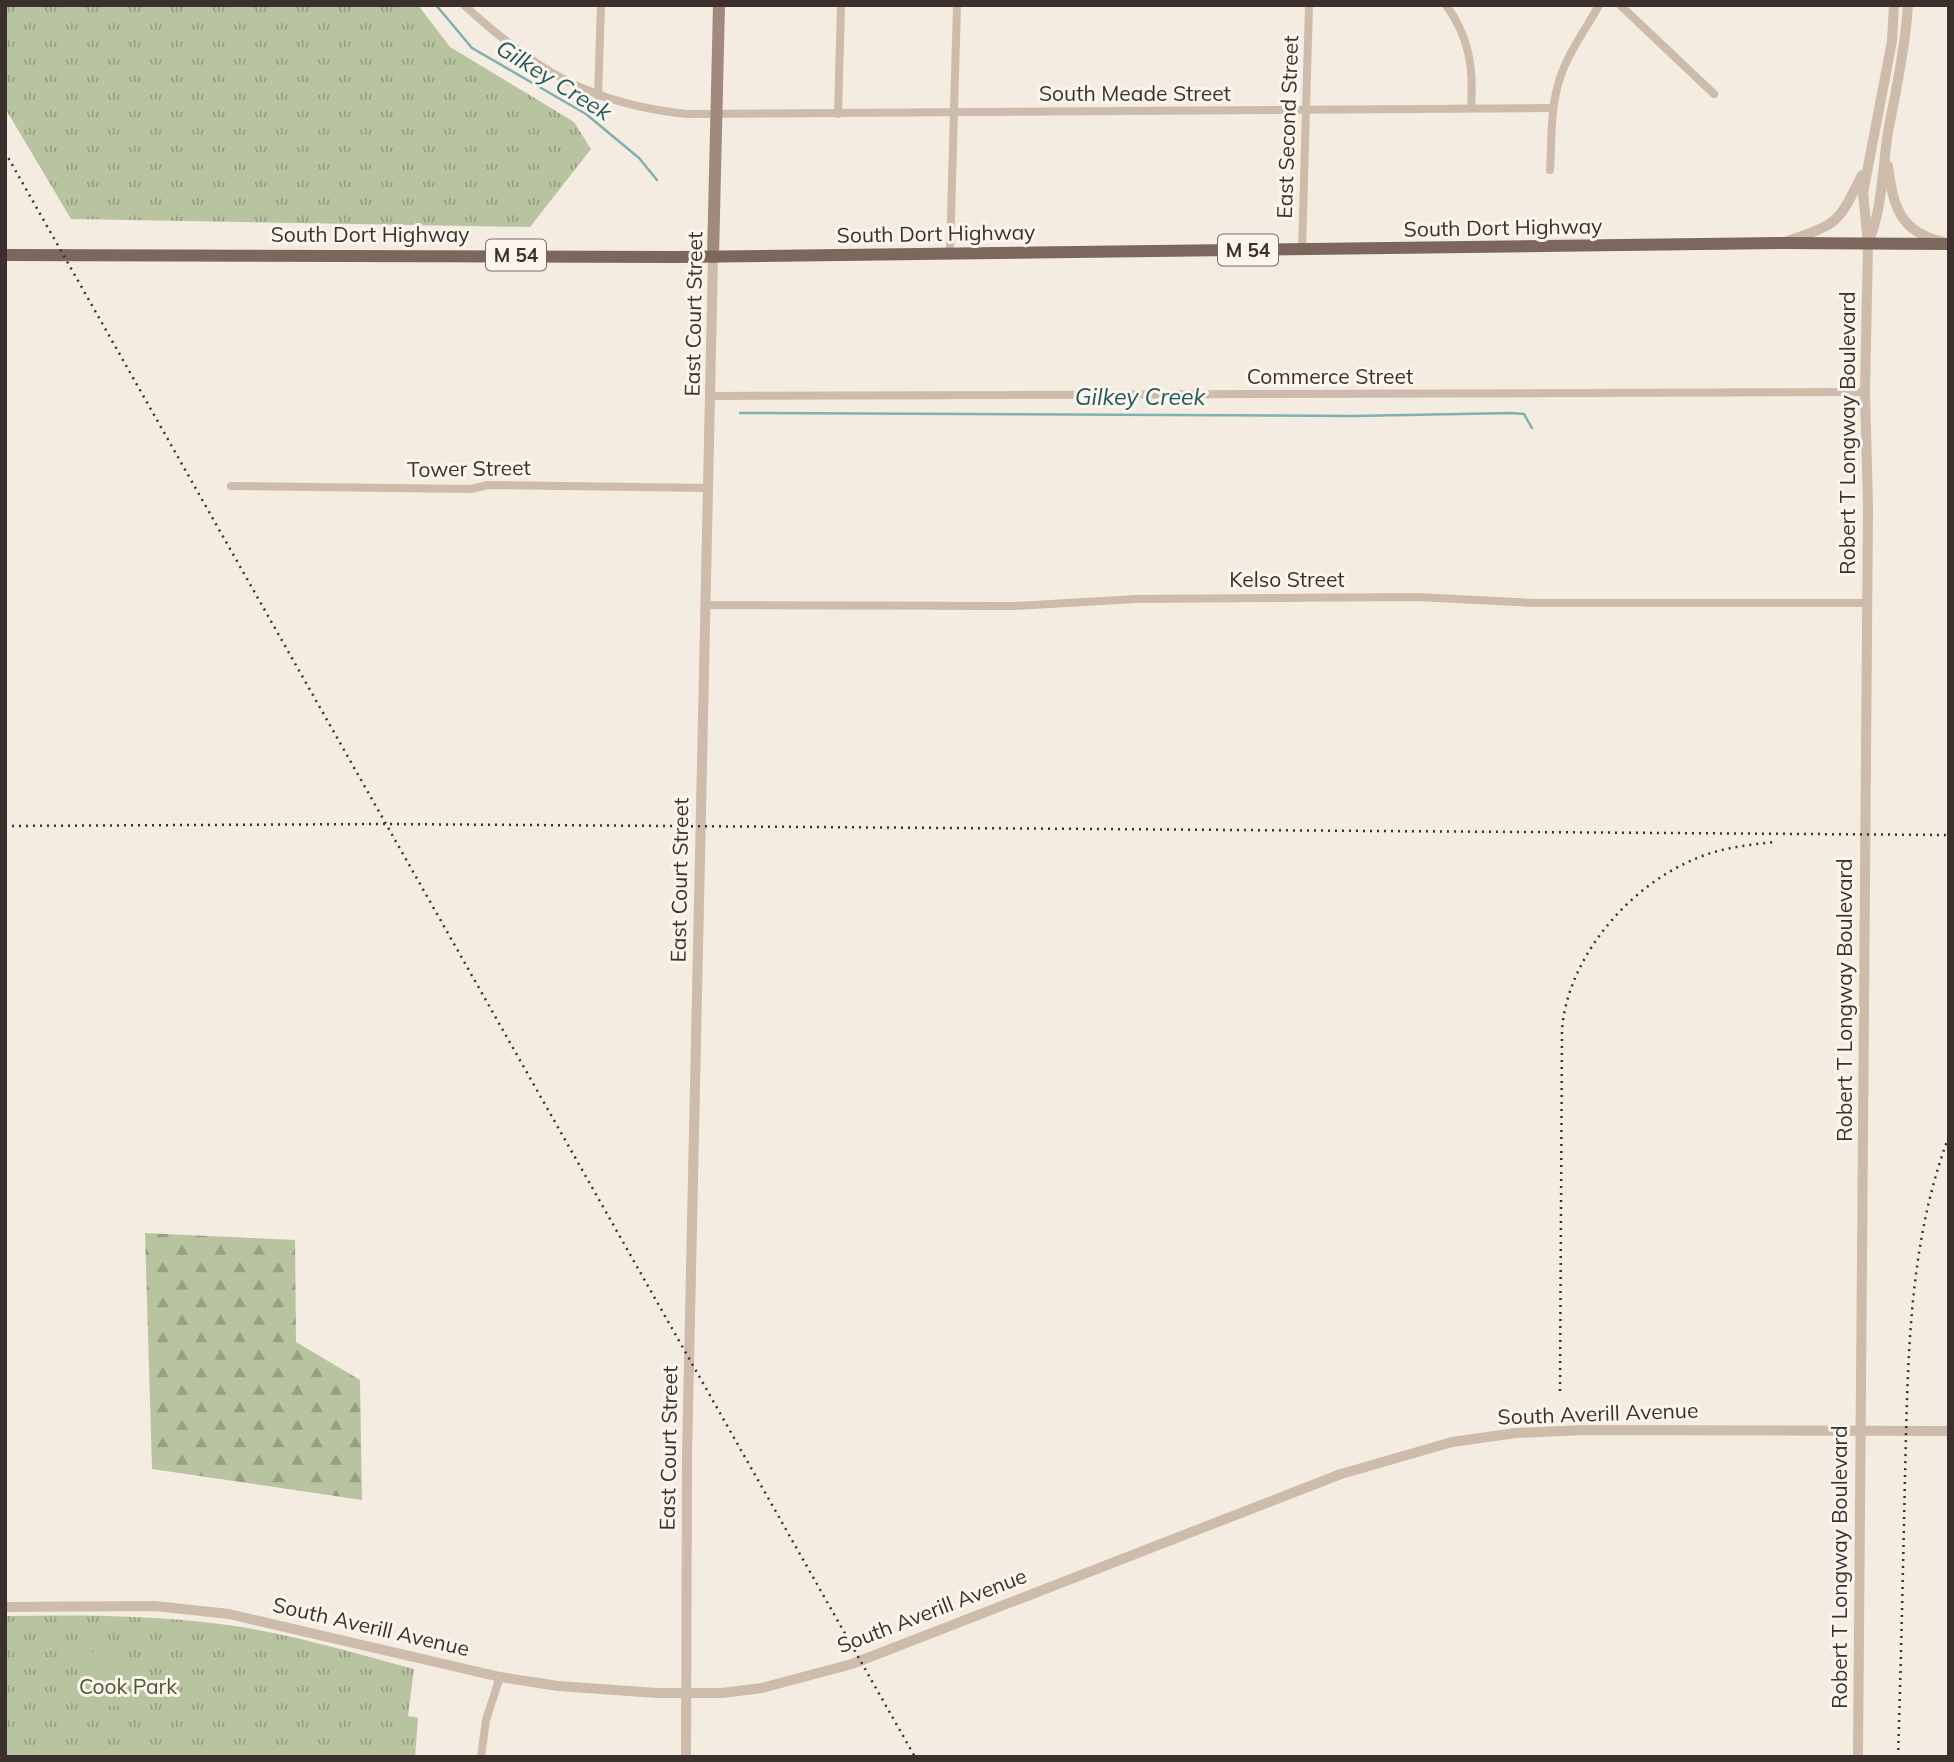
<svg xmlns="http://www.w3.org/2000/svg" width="1954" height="1762" viewBox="0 0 1954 1762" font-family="Mulish,sans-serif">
<defs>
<pattern id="grass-tufts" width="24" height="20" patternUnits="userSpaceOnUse" patternTransform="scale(1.75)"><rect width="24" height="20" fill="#b8c4a0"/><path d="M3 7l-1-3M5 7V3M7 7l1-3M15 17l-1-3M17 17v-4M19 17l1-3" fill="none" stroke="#97a083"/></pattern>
<pattern id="forest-firs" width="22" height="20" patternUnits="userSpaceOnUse" patternTransform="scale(1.75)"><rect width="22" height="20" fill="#b8c4a0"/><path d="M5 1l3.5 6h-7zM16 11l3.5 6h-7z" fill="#97a083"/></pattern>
</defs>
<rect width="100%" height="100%" fill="#f4ebe1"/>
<!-- grass -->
<g fill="url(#grass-tufts)">
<path d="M5,5H418L450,47L574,122L591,149L530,227L71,219L5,108Z"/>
<path d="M5,1616C77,1615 149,1615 220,1624C286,1632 350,1652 414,1669L408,1716L418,1718L415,1757H5Z"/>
</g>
<!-- forest -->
<path fill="url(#forest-firs)" d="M145,1233L295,1240L296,1342L360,1380L362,1500L152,1469Z"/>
<!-- pitch -->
<g fill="#b8c4a0">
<path d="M85,1652L122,1653V1677L84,1676Z"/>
<path d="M84,1681L121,1682V1706L83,1705Z"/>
</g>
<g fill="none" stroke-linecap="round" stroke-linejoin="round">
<!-- stream -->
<g stroke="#7fb0b2" stroke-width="2.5">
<path d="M436,5L472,48L586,114L639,158L657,180"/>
<path d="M740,413L1353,416L1512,413L1524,414L1532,428"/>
</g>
<!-- minor -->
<g stroke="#cdbbac" stroke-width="8">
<path d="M464,5C535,70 589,104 687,114L1553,108"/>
<path d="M1446,5C1469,36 1474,69 1471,107"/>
<path d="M1620,5L1714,94"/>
<path d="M598,96L601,5"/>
<path d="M838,114L841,5"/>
<path d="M1550,170C1552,140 1550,107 1560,78C1569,51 1586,29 1599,5"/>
<path d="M1302,250L1309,5"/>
<path d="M950,252L957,5"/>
<path d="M712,396L1865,392"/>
<path d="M231,486L471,489L488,485L709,488"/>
<path d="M707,605L1014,606L1136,599L1417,597L1534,603H1867"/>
<path d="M481,1757L486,1720L500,1677"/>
</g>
<!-- tertiary -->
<g stroke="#cdbbac" stroke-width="10">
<path d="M1888,166C1893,205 1899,232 1943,242"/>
<path d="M1787,241C1840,223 1838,223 1862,175"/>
<path d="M1868,243C1883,208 1882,169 1888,132C1896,90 1905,49 1908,5"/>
<path d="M5,1607L155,1606L229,1614L500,1677L558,1686L657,1693H722L762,1688L852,1664L1341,1474L1452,1442L1516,1433L1584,1430L1949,1431"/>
<path d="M686,1757L687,1455L713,257"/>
<path d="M1858,1757L1868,507L1865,392L1868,243L1863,193L1892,41L1894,5"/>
</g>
<!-- secondary -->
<path stroke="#a18a7d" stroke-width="12" d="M713,257L719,5"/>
<!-- primary -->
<path stroke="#7d675c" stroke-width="12" d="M5,255L677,257L1783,243L1949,244"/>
<!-- rail -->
<g stroke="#3b302b" stroke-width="2.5" stroke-dasharray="2 5" stroke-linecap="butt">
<path d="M5,152L915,1757"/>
<path d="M5,826L385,824L1949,835"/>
<path d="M1560,1391L1562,1029C1568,957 1629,886 1695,859C1720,848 1747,845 1774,842"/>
<path d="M1898,1757C1901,1663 1903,1569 1905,1476C1908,1361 1908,1244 1949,1136"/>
</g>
</g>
<g text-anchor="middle" stroke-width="6" stroke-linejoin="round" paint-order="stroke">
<!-- shield labels -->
<g fill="#fbf5ee" stroke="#756b66" stroke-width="2">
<rect x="1218" y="234.5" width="60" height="31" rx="5"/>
<rect x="486" y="239.5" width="60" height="31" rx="5"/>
</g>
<g font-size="19" font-weight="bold" fill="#3b302b">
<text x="1248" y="257">M 54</text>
<text x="516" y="262">M 54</text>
</g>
<!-- street labels -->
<g font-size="21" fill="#3b302b" stroke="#fbf5ee">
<text x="1135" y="101">South Meade Street</text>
<text transform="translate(1288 127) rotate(-88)" y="7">East Second Street</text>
<text transform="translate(1503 228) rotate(-1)" y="7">South Dort Highway</text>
<text transform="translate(936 234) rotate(-1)" y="7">South Dort Highway</text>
<text x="370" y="242">South Dort Highway</text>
<text transform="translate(694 314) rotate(-89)" y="7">East Court Street</text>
<text x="1330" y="384">Commerce Street</text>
<text transform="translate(1848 433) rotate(-90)" y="7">Robert T Longway Boulevard</text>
<text transform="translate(469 469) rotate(-1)" y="7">Tower Street</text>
<text x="1287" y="587">Kelso Street</text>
<text transform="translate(680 880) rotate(-89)" y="7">East Court Street</text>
<text transform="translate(1845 1000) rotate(-90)" y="7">Robert T Longway Boulevard</text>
<text transform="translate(1598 1414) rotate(-2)" y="7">South Averill Avenue</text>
<text transform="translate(669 1448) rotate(-89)" y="7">East Court Street</text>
<text transform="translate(1840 1567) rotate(-90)" y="7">Robert T Longway Boulevard</text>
<text transform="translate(932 1611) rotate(-21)" y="7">South Averill Avenue</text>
<text transform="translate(371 1627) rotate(13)" y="7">South Averill Avenue</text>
</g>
<!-- park labels -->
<g font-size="21" fill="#4a5a2e" stroke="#fbf5ee">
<text x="128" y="1694">Cook Park</text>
</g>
<!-- water labels -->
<g font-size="23" font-style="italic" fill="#1f5a5e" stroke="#fbf5ee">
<text transform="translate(554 80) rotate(32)" y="8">Gilkey Creek</text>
<text x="1140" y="405">Gilkey Creek</text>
</g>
</g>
<!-- border -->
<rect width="1954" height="1762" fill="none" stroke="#3b302b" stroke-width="14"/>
</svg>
